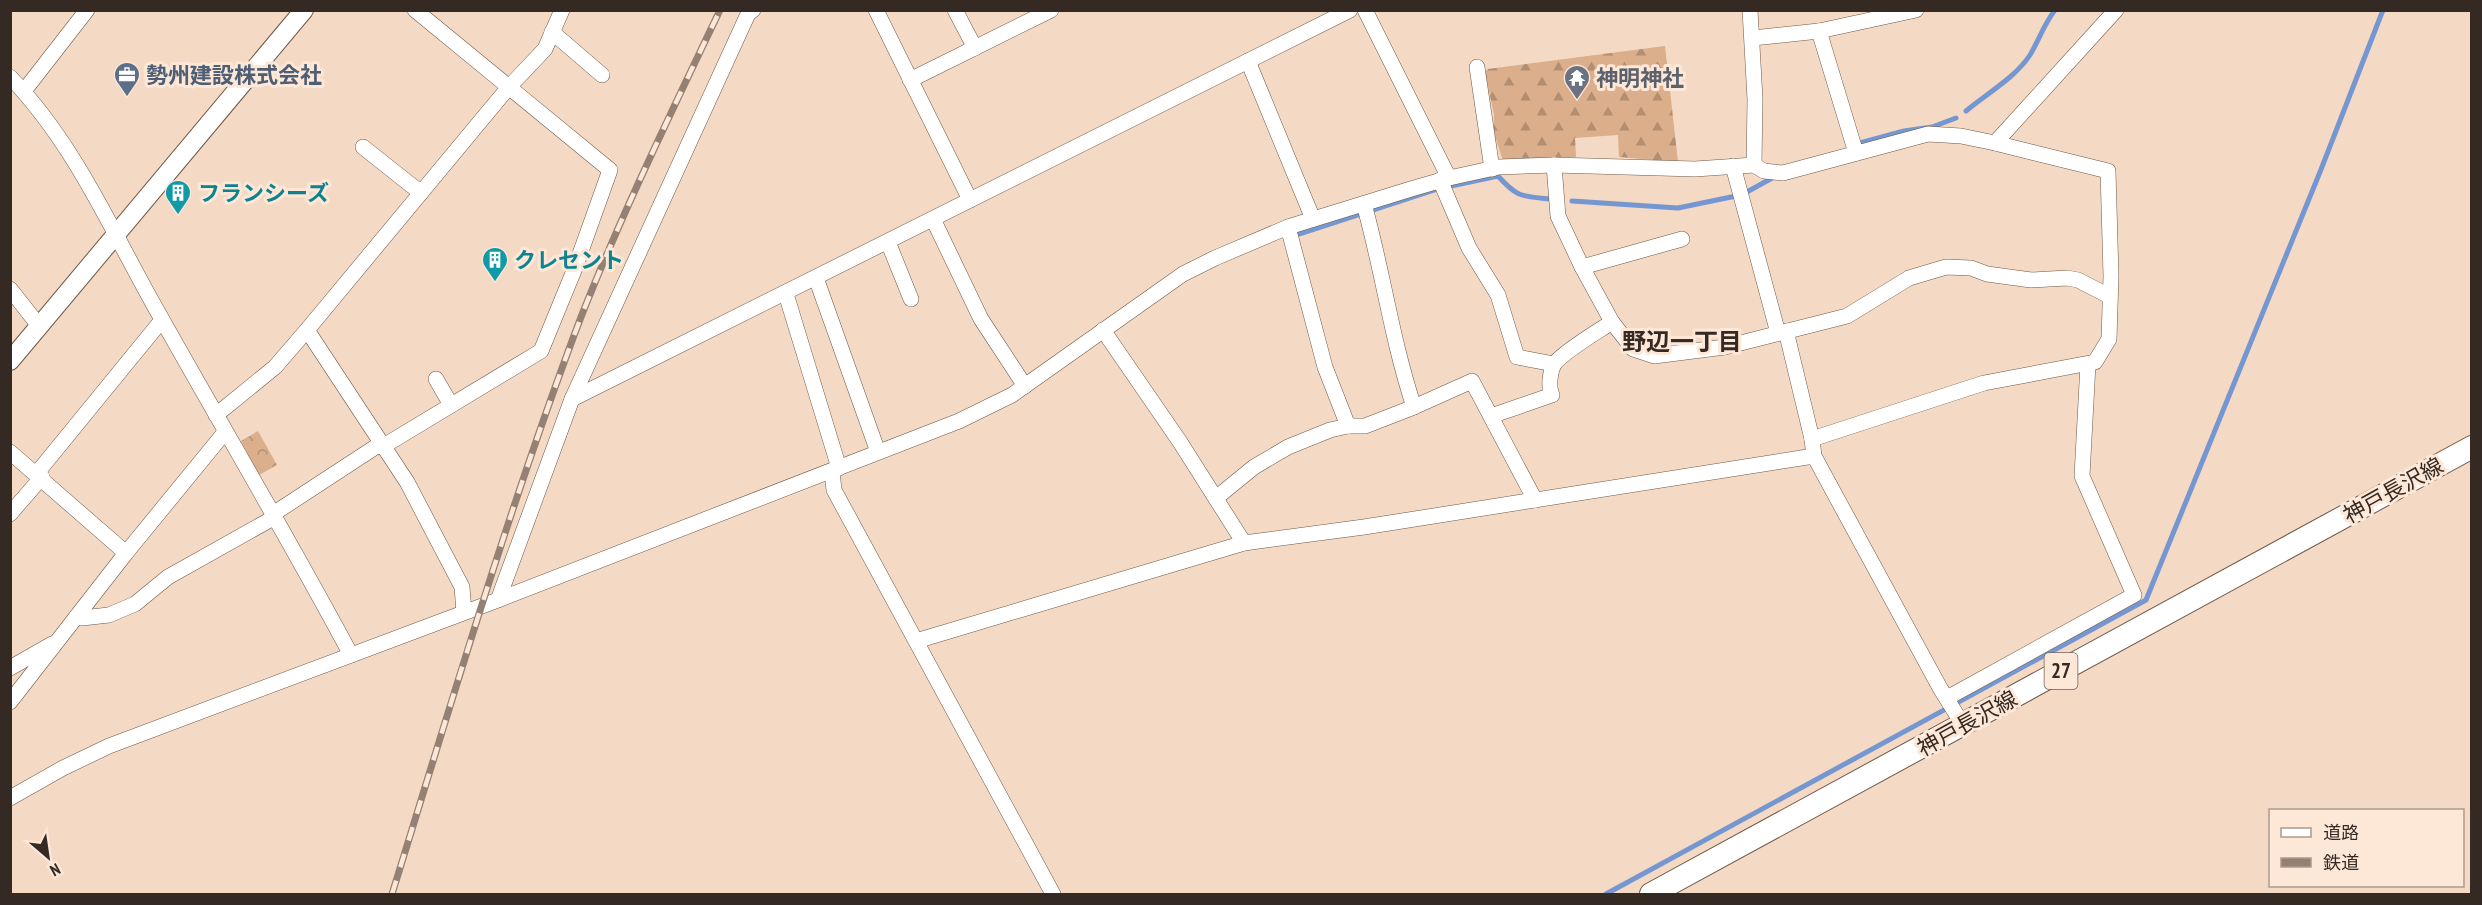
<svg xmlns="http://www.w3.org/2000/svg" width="2482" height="905" viewBox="0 0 2482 905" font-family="'PT Sans Narrow','Noto Sans JP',sans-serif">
<defs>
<pattern id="forest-firs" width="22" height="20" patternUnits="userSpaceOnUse" patternTransform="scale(1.5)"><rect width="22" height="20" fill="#dbae8c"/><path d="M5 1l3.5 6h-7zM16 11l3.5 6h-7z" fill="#b28e72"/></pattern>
<pattern id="park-crowns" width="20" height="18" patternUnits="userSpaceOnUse" patternTransform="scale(1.5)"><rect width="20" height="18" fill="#dbae8c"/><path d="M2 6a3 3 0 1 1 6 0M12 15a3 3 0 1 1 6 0" fill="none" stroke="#b28e72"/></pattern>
</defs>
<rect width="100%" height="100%" fill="#f4d9c4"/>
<!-- forest -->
<path fill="url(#forest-firs)" d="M1665,46L1678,162L1619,157L1618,135L1575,138L1576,157L1503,161L1494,133V115L1485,72L1488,69Z"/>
<!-- park -->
<path fill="url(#park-crowns)" d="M258,431L277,465L259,475L241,441Z"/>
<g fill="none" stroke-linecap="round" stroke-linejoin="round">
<!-- stream -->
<g stroke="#7597d1" stroke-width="5">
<path d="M1966,111C1986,94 2015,78 2030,55C2039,40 2044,24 2055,10"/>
<path d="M1860,143L1904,131L1932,127L1956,118"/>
<path d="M1745,193L1774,177"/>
<path d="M1572,201L1678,208L1736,196"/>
<path d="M1299,234L1437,189L1498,176C1518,198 1521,196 1550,199"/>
<path d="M1606,894L2146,600L2320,172L2383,10"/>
</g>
<defs>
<g id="minor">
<path d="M876,10L970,200"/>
<path d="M955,10L975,48"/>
<path d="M1365,10L1449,178"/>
<path d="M1750,10L1755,99L1754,165"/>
<path d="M1819,31L1856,153"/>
<path d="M552,32L602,75"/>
<path d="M1753,38L1819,31L1916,10"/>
<path d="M1248,61L1313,219"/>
<path d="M1477,67L1492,169"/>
<path d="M10,77C74,143 111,229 155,307C220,423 288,537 351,655"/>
<path d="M910,80L1051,10"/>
<path d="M24,91L87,10"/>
<path d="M1995,143L2116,10"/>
<path d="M363,147L421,193"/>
<path d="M1554,165L1558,216L1582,267L1612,322L1633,349L1654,356L1725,347L1847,316L1909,278L1946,267L1971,268L1987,274L2031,280L2067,278L2078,280L2109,296"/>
<path d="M1733,166L1778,333"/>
<path d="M1440,180L1469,248L1498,295L1517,357L1554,364"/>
<path d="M1364,204C1383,272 1392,341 1414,407"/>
<path d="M933,219L981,319L1025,386"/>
<path d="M1288,227L1325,367L1348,426"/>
<path d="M888,242L911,299"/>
<path d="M1582,267L1682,239"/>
<path d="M816,278L878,452"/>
<path d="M10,289L40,327"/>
<path d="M786,294L839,468"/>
<path d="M307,330L407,482L462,587L464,612"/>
<path d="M1103,330L1180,442L1244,543"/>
<path d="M1786,331L1812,439L1814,456L1940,688L1963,725"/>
<path d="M436,379L451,405"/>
<path d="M572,399L1350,10"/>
<path d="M216,415L275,367L307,330L508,88L545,49L562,10"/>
<path d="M1491,416L1552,395C1548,387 1550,370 1555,363C1566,350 1597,332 1612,322"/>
<path d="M382,447L541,351L575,268L610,170L415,10"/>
<path d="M10,452L126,553"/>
<path d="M832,471L834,490L1053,894"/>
<path d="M37,473L162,320"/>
<path d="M1216,498L1254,467L1288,447L1330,430L1348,426H1365L1414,407L1472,381L1535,500"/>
<path d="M10,514L42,477"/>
<path d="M273,514L380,444"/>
<path d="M498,600L572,399L748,14L753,10"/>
<path d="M77,616L82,618L109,615L135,604L168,577L275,517"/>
<path d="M916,641L1244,543L1364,527L1814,456"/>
<path d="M10,668L52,644"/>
<path d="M1947,698L2134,595L2082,476L2088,364"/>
<path d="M10,702L126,553L225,432"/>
<path d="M10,798L63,768L109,746L490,603L959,421L1012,395L1183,274L1215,258L1288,227L1411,189L1449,178L1499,167L1554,165L1695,169L1754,165L1764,171L1783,173L1928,134L1961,136L1995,143L2108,171L2111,276L2109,339L2095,362L1984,383L1812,439"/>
</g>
<path id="tertiary" d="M10,361L304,10"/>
<path id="primary" d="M1651,894L2472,447"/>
</defs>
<!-- minor casing -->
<use href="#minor" stroke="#6f5846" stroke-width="16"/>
<!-- tertiary casing -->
<use href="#tertiary" stroke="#6f5846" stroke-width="20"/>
<!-- primary casing -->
<use href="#primary" stroke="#6f5846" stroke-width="24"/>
<!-- minor -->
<use href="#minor" stroke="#fff" stroke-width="15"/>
<!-- tertiary -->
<use href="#tertiary" stroke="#fff" stroke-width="18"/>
<!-- primary -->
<use href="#primary" stroke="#fff" stroke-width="22"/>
<defs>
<path id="rail" d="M392,894C452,701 509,507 581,317C622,213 672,111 720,10"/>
</defs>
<!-- rail casing -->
<use href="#rail" stroke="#948173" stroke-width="7"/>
<!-- rail -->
<use href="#rail" stroke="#fde7d7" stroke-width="4.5" stroke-dasharray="14" stroke-linecap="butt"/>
</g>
<!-- icons -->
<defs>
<symbol id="office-pin" viewBox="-11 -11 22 30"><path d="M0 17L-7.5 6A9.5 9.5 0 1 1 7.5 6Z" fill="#5c6f8a" stroke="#fde7d7"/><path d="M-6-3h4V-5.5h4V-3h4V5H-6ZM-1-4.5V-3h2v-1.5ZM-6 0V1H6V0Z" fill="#fff"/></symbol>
<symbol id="temple-pin" viewBox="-11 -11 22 30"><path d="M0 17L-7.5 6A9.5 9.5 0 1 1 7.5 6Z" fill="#6b7280" stroke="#fde7d7"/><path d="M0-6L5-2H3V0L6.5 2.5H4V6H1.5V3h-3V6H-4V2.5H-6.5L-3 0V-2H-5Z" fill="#fff"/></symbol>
<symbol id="building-pin" viewBox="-11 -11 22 30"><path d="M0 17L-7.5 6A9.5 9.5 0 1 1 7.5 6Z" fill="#0f9aa8" stroke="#fde7d7"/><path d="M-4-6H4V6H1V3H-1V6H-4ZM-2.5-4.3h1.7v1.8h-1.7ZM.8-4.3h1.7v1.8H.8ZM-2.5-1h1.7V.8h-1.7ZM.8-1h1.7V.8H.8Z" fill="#fff"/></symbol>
</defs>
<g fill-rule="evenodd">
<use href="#office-pin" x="112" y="60" width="30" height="40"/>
<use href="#temple-pin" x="1562" y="63" width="30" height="40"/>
<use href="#building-pin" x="163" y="178" width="30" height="40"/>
<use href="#building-pin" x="480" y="245" width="30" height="40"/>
</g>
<g text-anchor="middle" stroke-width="6" stroke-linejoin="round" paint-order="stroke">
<!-- shield labels -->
<rect fill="#fde7d7" stroke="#716359" stroke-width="1.5" x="2044.5" y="653" width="33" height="36" rx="4.5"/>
<g font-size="21" font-weight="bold" fill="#352a23">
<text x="2061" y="678">27</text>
</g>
<!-- service labels -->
<g font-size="22" font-weight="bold" fill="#4e5e75" stroke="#fde7d7" text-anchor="start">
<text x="146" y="83">勢州建設株式会社</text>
</g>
<!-- worship labels -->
<g font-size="22" font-weight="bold" fill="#5b616d" stroke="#fde7d7" text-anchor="start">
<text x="1596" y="86">神明神社</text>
</g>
<!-- culture labels -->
<g font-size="22" font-weight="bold" fill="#0d838f" stroke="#fde7d7" text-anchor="start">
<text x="198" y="201">フランシーズ</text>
<text x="514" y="268">クレセント</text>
</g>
<!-- street labels -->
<g font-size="22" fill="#352a23" stroke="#fde7d7">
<text transform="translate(2393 490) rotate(-29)" y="8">神戸長沢線</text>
<text transform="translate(1967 723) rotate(-29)" y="8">神戸長沢線</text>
</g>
<!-- neighbourhood labels -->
<g font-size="24" font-weight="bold" fill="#352a23" stroke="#fde7d7">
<text x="1682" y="350">野辺一丁目</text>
</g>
</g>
<!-- border -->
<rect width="2482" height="905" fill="none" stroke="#352a23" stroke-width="24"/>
<!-- legend -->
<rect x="2269" y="809" width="195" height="78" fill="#fde7d7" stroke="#ad9b8f" stroke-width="1.5"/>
<rect x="2281" y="828" width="30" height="9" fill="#ffffff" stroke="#ad9b8f" stroke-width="1.5"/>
<text x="2323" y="839" font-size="18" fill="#352a23">道路</text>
<rect x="2281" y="858" width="30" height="9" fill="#948173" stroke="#ad9b8f" stroke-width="1.5"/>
<text x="2323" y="869" font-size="18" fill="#352a23">鉄道</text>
<!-- north arrow -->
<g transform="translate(48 857) rotate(151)" stroke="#fde7d7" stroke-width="4.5" paint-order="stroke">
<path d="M0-4.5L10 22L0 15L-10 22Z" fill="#352a23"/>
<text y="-9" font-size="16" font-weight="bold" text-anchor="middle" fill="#352a23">N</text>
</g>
</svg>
